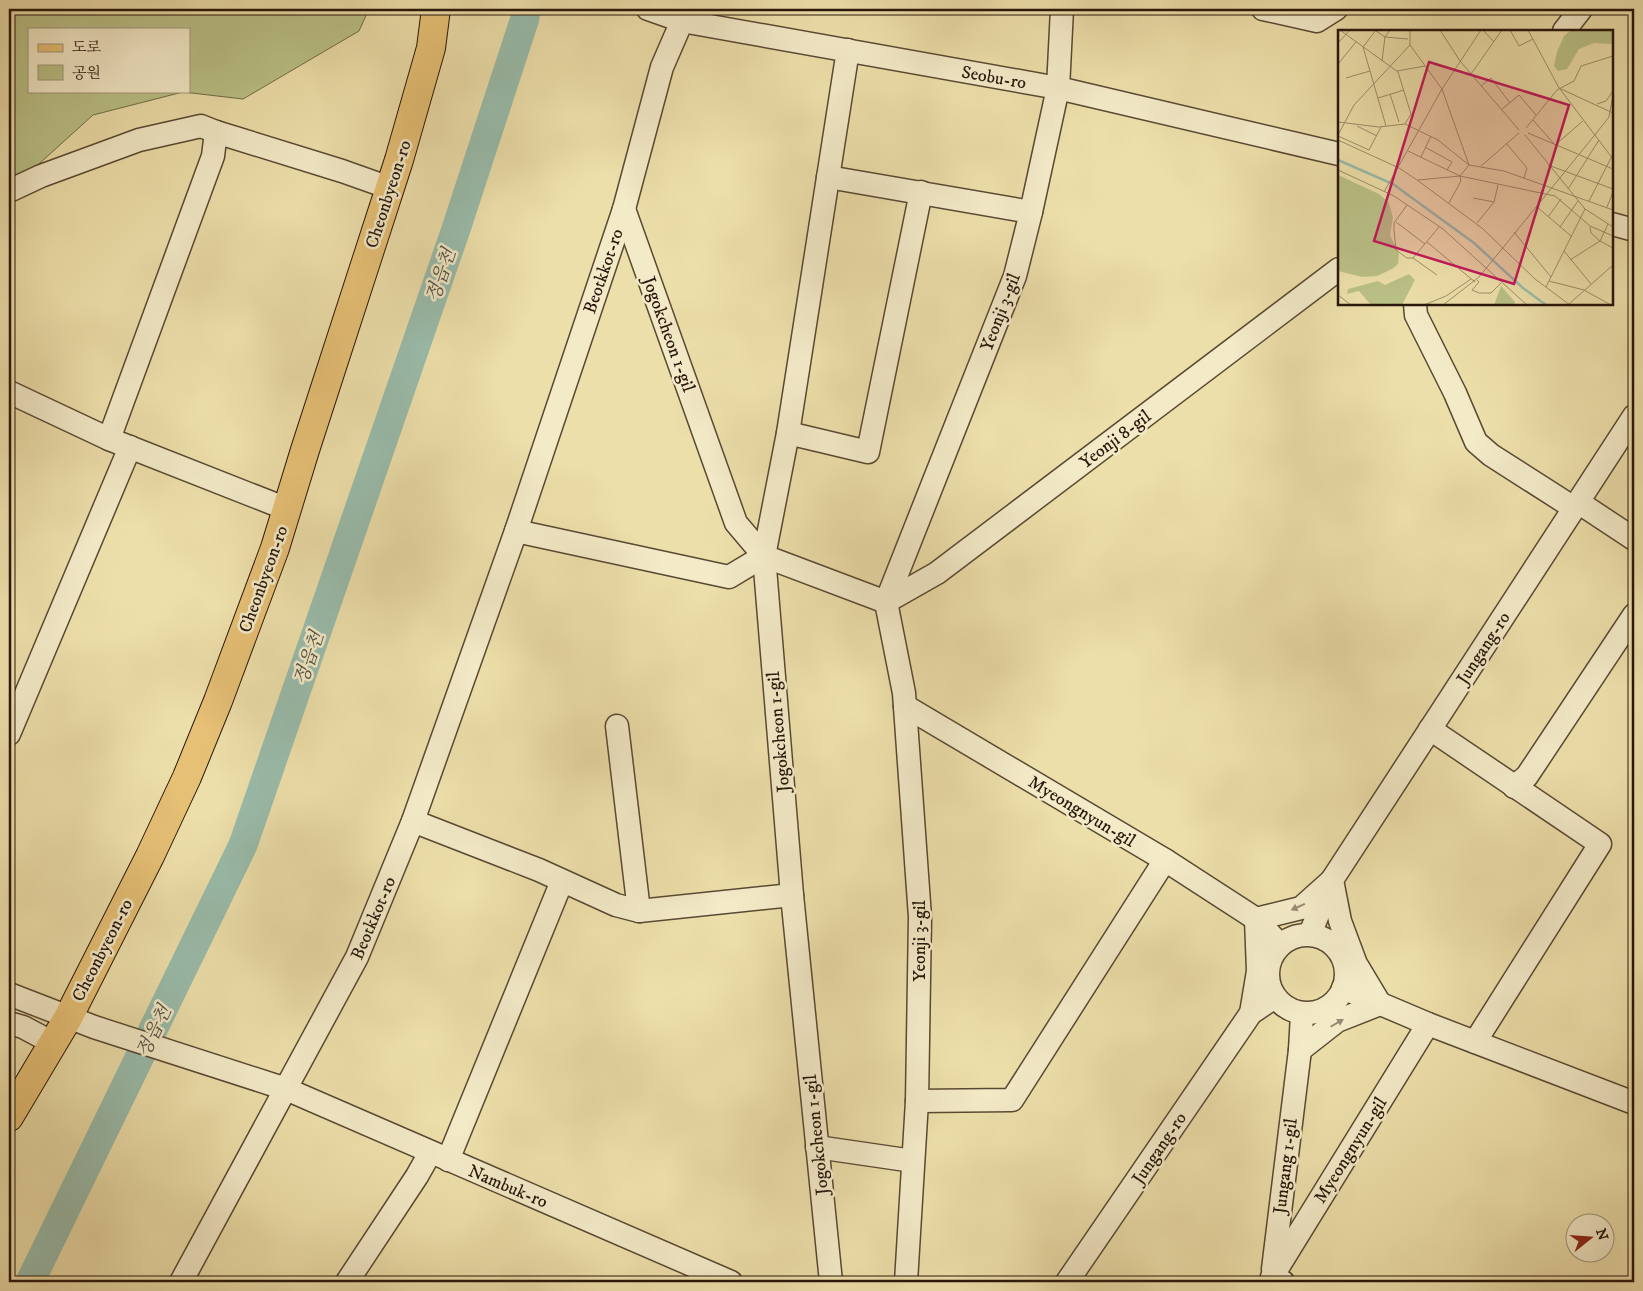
<svg xmlns="http://www.w3.org/2000/svg" width="1643" height="1291" viewBox="0 0 1643 1291" font-family="'IM FELL DW Pica','Noto Serif KR',serif">
<rect width="100%" height="100%" fill="#eddfaa"/>
<filter id="stains"><feTurbulence type="fractalNoise" baseFrequency=".004" numOctaves="4"/><feColorMatrix values="0 0 0 0 .2 0 0 0 0 .09 0 0 0 0 .02 0 0 0 .5 -.17"/></filter>
<radialGradient id="worn" r=".72"><stop offset=".6" stop-color="#630" stop-opacity="0"/><stop offset="1" stop-color="#630" stop-opacity=".3"/></radialGradient>
<!-- green -->
<path fill="#bac187" stroke="#716c49" fill-rule="evenodd" d="M9,9H369L359,31L243,99L183,92L93,115L9,191ZM29,29H189V91H29Z"/>
<g fill="none" stroke-linecap="round" stroke-linejoin="round">
<!-- river -->
<path stroke="#99bcab" stroke-width="29" d="M30,1282L243,845L456,229L525,18L526,9"/>
<defs>
<g id="minor">
<path d="M648,9L682,21L1058,88L1339,154"/>
<path d="M1263,9L1317,21L1336,9"/>
<path d="M1564,31L1581,9"/>
<path d="M828,177L1031,212"/>
<path d="M9,191L41,176L139,140L201,126L216,132L342,171L390,188"/>
<path d="M624,209L736,523L764,556L792,895L831,1282"/>
<path d="M1612,224L1634,230"/>
<path d="M1415,304L1416,315L1455,393L1476,442L1491,455L1574,508"/>
<path d="M9,392L109,439L287,509"/>
<path d="M788,433L868,452L921,192"/>
<path d="M109,439L213,156L216,132"/>
<path d="M1578,502L1634,539"/>
<path d="M516,531L729,577L764,556"/>
<path d="M764,556L886,602L937,573L1339,269"/>
<path d="M764,556L788,433L848,50"/>
<path d="M905,706L1165,860L1256,919L1280,945"/>
<path d="M617,726L639,911"/>
<path d="M1430,729L1600,844L1475,1042"/>
<path d="M9,734L130,447"/>
<path d="M1514,787L1527,776L1634,615"/>
<path d="M413,821L539,870L616,905L639,911L792,895"/>
<path d="M1332,880L1340,921L1356,964L1380,1004"/>
<path d="M1256,919L1301,908L1330,882"/>
<path d="M1310,934L1332,880L1634,416"/>
<circle cx="1307" cy="974" r="39"/>
<path d="M1343,988L1428,1024L1634,1103"/>
<path d="M9,994L94,1027L286,1089L731,1282"/>
<path d="M1251,1013L1258,971L1256,919"/>
<path d="M9,1023L23,1027L53,1043"/>
<path d="M1300,1050L1337,1021L1380,1004"/>
<path d="M917,1101L1012,1100L1165,860"/>
<path d="M817,1147L913,1161"/>
<path d="M448,1160L562,881"/>
<path d="M1273,1269L1300,1050L1302,1014"/>
<path d="M181,1282L357,957L413,821L516,531L624,209L662,67L682,21V9"/>
<path d="M347,1282L417,1176L430,1153"/>
<path d="M906,1282L917,1101L920,917L904,693L886,602L1015,276L1031,212L1058,88L1062,9"/>
<path d="M1067,1282L1251,1013L1275,997"/>
<path d="M1283,1282L1272,1277L1428,1024"/>
</g>
<path id="major" d="M9,1117L68,1018L150,856L187,777L218,701L275,548L305,450L399,160L431,48L436,9"/>
</defs>
<!-- minor casing -->
<use href="#minor" stroke="#594933" stroke-width="25"/>
<!-- major casing -->
<use href="#major" stroke="#28170b" stroke-width="30"/>
<!-- minor -->
<use href="#minor" stroke="#f3eac8" stroke-width="22"/>
<!-- major -->
<use href="#major" stroke="#e6c075" stroke-width="28"/>
</g>
<!-- one-way arrows -->
<defs><path id="oneway-solid" d="M-6-.8H1V-3.2L6.5 0L1 3.2V.8H-6Z" transform="scale(1.25)"/></defs>
<g fill="#988b73">
<use href="#oneway-solid" transform="translate(1298 907) rotate(156)"/>
<use href="#oneway-solid" transform="translate(1337 1023) rotate(-30)"/>
</g>
<g text-anchor="middle" stroke-width="5" stroke-linejoin="round" paint-order="stroke">
<!-- street labels -->
<g font-size="18" fill="#28170b" stroke="#f3eac8">
<text transform="translate(994 77) rotate(10)" y="6">Seobu-ro</text>
<text transform="translate(388 194) rotate(-72)" y="6">Cheonbyeon-ro</text>
<text transform="translate(603 271) rotate(-71)" y="6">Beotkkot-ro</text>
<text transform="translate(1000 312) rotate(-69)" y="6">Yeonji 3-gil</text>
<text transform="translate(669 334) rotate(70)" y="6">Jogokcheon 1-gil</text>
<text transform="translate(1115 439) rotate(-37)" y="6">Yeonji 8-gil</text>
<text transform="translate(263 579) rotate(-70)" y="6">Cheonbyeon-ro</text>
<text transform="translate(1483 648) rotate(-57)" y="6">Jungang-ro</text>
<text transform="translate(778 732) rotate(-95)" y="6">Jogokcheon 1-gil</text>
<text transform="translate(1082 811) rotate(31)" y="6">Myeongnyun-gil</text>
<text transform="translate(373 918) rotate(-67)" y="6">Beotkkot-ro</text>
<text transform="translate(919 941) rotate(-90)" y="6">Yeonji 3-gil</text>
<text transform="translate(102 950) rotate(-63)" y="6">Cheonbyeon-ro</text>
<text transform="translate(816 1135) rotate(-96)" y="6">Jogokcheon 1-gil</text>
<text transform="translate(1159 1148) rotate(-56)" y="6">Jungang-ro</text>
<text transform="translate(1350 1150) rotate(-58)" y="6">Myeongnyun-gil</text>
<text transform="translate(1285 1166) rotate(-83)" y="6">Jungang 1-gil</text>
<text transform="translate(508 1186) rotate(23)" y="6">Nambuk-ro</text>
</g>
<!-- water labels -->
<g font-size="19" font-style="italic" fill="#505143" stroke="#f3eac8">
<text transform="translate(440 275) rotate(-71)" y="7">정읍천</text>
<text transform="translate(308 658) rotate(-71)" y="7">정읍천</text>
<text transform="translate(153 1031) rotate(-64)" y="7">정읍천</text>
</g>
</g>
<!-- overview -->
<g transform="translate(1338 30)">
<rect width="275" height="275" fill="#eddfaa"/>
<path d="M233,0H275V14L256,13L241,19L229,39L220,41L216,36L219,22L226,6ZM0,145L41,164L51,173L55,188L52,205L61,224L60,234L54,239L39,246L24,247L0,241ZM71,244L77,250L64,275H33L21,261L9,264L10,259L40,251L47,255ZM163,256L177,272L176,275H156Z" fill="#bac187"/>
<path fill="none" stroke="#99bcab" stroke-width="2.5" d="M0,130L55,154L136,213L185,258L208,275"/>
<path fill="none" stroke="#9e8f6a" stroke-width="1" d="M2,0L60,42L73,84L67,94M38,0L25,17L48,96M102,0L122,31L181,100M145,0L156,12M172,0L181,16L195,9M190,0L221,58L275,83M38,1L47,7L70,9M0,13L12,0M72,15L104,59L131,135L122,146M44,31L47,7L52,0M0,34L18,12M59,41L87,36M133,44L164,0M8,48L32,41M143,56L153,48L172,73M222,59L275,129M52,64L61,92M40,68L66,60M259,74L268,71L275,61M163,80L181,65L198,85M195,90L217,115L245,91M0,92L41,97L67,94L100,110L131,135L166,141L275,180M19,96L39,106M188,98L219,60L236,51L243,36L275,26M190,103L275,139M0,105L16,75L72,15V0M187,105L247,179L275,197M0,106L31,120L43,97M0,110L61,138L79,150L144,198L197,249L232,275M168,113L189,138L186,148M87,117L114,132L109,140M70,121L122,146M83,127L93,106M210,135L275,159M143,136L181,103M0,140L56,166L105,199L189,275M80,150L122,146L217,166L252,196L275,206M230,159L261,110M46,162L104,59L143,0M135,168L156,172M251,171L275,124M111,173L123,151L122,146M69,175L56,193V200L58,220L69,228H75L101,197M198,176L233,206M269,177L275,162M210,187L223,169M58,192L87,214M139,193L156,172L160,155M222,197L240,171M252,197L253,203L262,211L275,218M176,202L213,247M89,212L137,252M226,221L253,254M75,228L99,245M232,230L262,211L270,194M139,250L141,252L134,260L141,263H153L163,253M211,251L246,260L273,275M208,257L247,179M0,265L13,275M231,274L275,235M86,275L108,266L133,249M105,275L141,247L256,106L271,87L275,65"/>
<path fill="#c2185b" fill-opacity="0.15" stroke="#c2185b" stroke-width="2.5" d="M91,32L231,75L176,254L36,211Z"/>
<rect width="275" height="275" fill="none" stroke="#28170b" stroke-width="2.5"/>
</g>
<!-- margin -->
<rect width="1643" height="1291" fill="none" stroke="#eddfaa" stroke-width="30"/>
<rect x="10" y="10" width="1623" height="1271" fill="none" stroke="#28170b" stroke-width="2.5"/>
<rect x="15" y="15" width="1613" height="1261" fill="none" stroke="#28170b"/>
<!-- legend -->
<rect x="28" y="28" width="162" height="65" fill="#f3eac8" stroke="#a2967c"/>
<rect x="38" y="44" width="25" height="8" fill="#e6c075" stroke="#a2967c"/>
<text x="72" y="52" font-size="15" fill="#28170b">도로</text>
<rect x="38" y="65" width="25" height="15" fill="#bac187" stroke="#a2967c"/>
<text x="72" y="78" font-size="15" fill="#28170b">공원</text>
<!-- north arrow -->
<g transform="translate(1590 1238) rotate(73)"><circle r="24" fill="#f3eac8" stroke="#a2967c"/>
<path d="M0-4L9 19L0 12L-9 19Z" fill="#8f2418"/>
<text y="-8" font-size="14" font-weight="bold" text-anchor="middle" fill="#28170b">N</text>
</g>
<rect width="100%" height="100%" filter="url(#stains)"/>
<rect width="100%" height="100%" fill="url(#worn)"/>
</svg>
